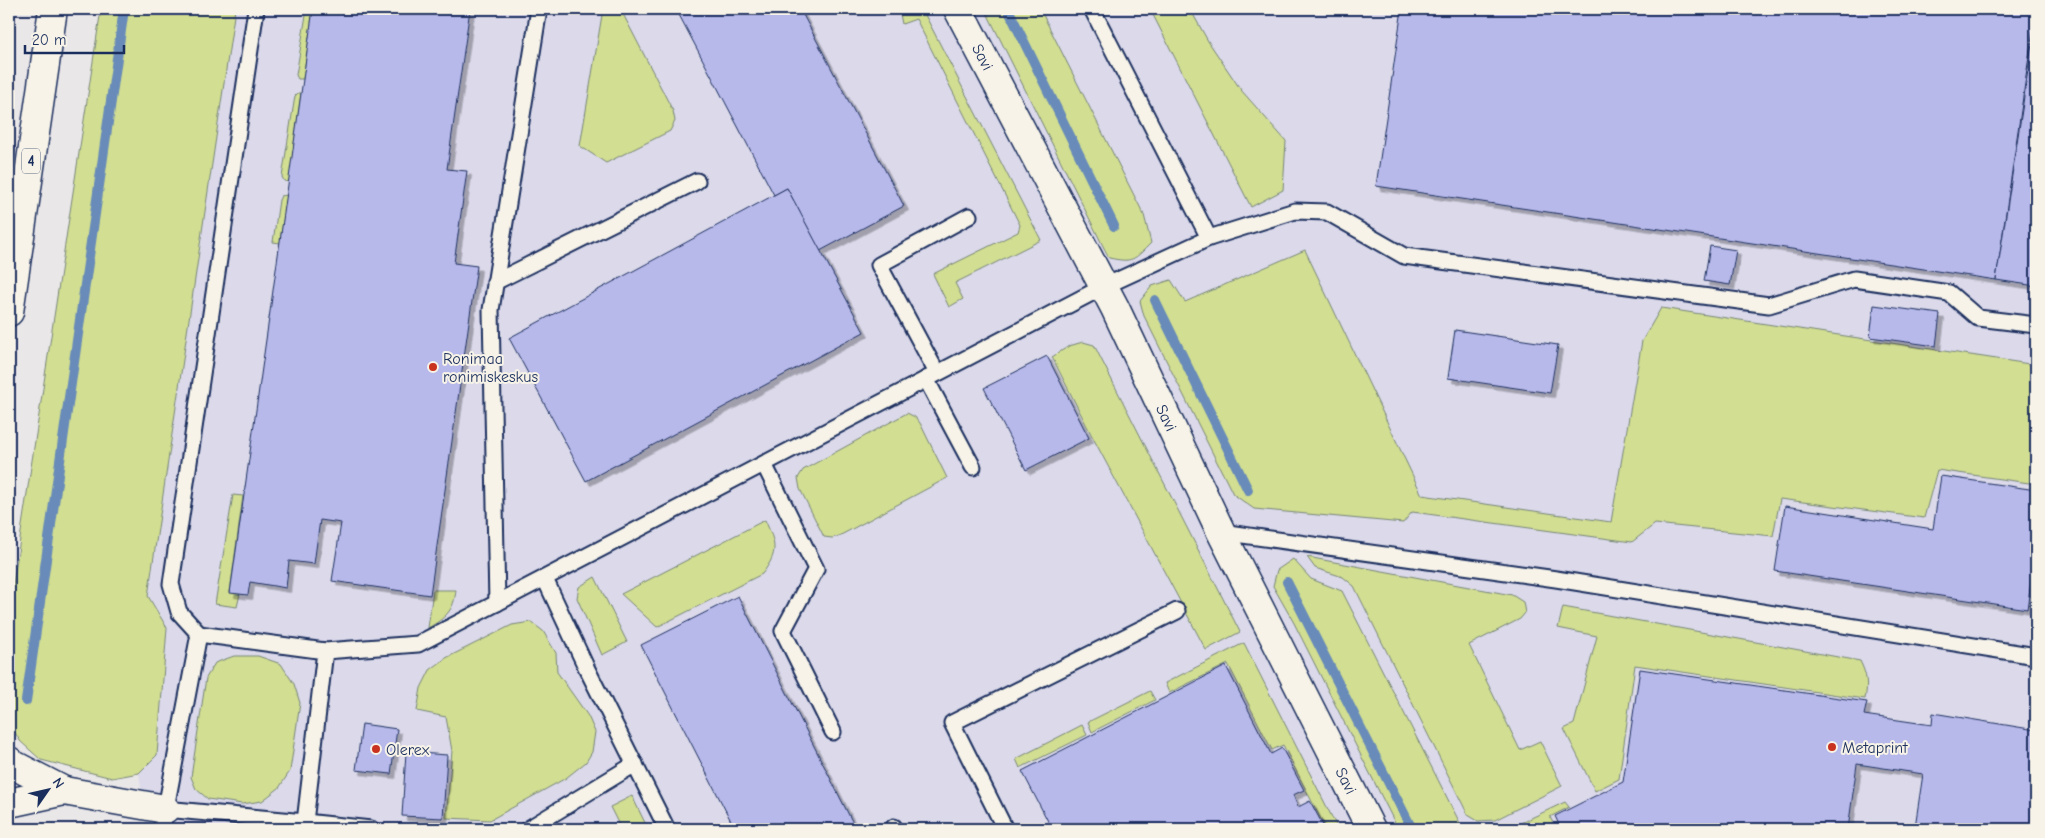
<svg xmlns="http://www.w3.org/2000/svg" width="2045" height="838" viewBox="0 0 2045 838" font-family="'Comic Neue',sans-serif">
<defs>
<filter id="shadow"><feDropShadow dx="4.5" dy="4.5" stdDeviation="0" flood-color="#0004"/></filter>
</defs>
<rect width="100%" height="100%" fill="#eae7e9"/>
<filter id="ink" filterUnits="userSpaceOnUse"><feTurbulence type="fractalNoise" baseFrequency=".02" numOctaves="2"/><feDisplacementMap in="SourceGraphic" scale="10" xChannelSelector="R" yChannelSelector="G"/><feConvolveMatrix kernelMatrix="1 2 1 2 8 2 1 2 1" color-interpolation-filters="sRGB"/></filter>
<g filter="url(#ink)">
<!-- built -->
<path fill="#dbd9ea" d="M235,9H2036V829H147L139,773L157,755L167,628L148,596Z"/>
<!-- green -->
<g fill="#d2de91" stroke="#768678">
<path d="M101,9H235L148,596L167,628L157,755L139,773L112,778L41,760L20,741L9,723V611Z"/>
<path d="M307,9H313L303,79H298L296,75Z"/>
<path d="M603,9H619L623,14L673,111L675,121L670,131L606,163L580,146Z"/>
<path d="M910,9H922L1041,240L955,283L963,299L949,307L933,274L1018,232L1020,225L916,19L902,24L900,14Z"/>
<path d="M985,9H1040L1144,215L1151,243C1134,260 1133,263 1109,258Z"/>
<path d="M1150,9H1190L1208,41L1241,90L1286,141L1283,190L1251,207Z"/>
<path d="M298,93H301L289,182L284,181L282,177L295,96Z"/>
<path d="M287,195L280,243L273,242L279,200L281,196Z"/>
<path d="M1305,250L1422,495L1611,522L1642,341L1661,308L2036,365V484L1937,470L1924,518L1780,499L1773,536L1655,524L1632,542L1420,513L1412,512L1403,523L1254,509L1233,494L1144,316L1140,301L1152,286L1171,280L1185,302Z"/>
<path d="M1083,342L1094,345L1240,632L1206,650L1092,436L1052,357L1069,346Z"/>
<path d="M907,413L915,417L920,423L947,478L839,536L832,538L824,537L800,489L798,478L803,470Z"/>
<path d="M233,495L243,496L230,592L240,594L237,607L215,604Z"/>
<path d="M765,520C776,544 779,552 762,574L657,627L621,594Z"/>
<path d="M1307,557L1512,595L1523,602L1525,613L1520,619L1469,645L1520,750L1540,741L1562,786L1495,820L1478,821L1468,815L1354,586L1343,577L1315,568Z"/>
<path d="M1293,559L1311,579L1342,591L1463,829H1398L1294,623L1273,586L1277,570Z"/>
<path d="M595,577L627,642L602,655L577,598L579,587Z"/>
<path d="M433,590H456C454,611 445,618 428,628Z"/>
<path d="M1563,607L1860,661C1867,675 1868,684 1865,699L1635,665L1619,779L1595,791L1564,729L1574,724L1597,636L1558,628Z"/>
<path d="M531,622L543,631L556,653L557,672L588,716L595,732L592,752L586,762L566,778L490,820L446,818L452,751L446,717L417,711L421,688L430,670L446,658L512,625Z"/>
<path d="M1244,643L1338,829H1326L1283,745L1272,750L1228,664L1169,693L1165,683Z"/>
<path d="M234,656H258L281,664L294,684L300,703L290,771L279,788L262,801L242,804L208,799L196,789L191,777L206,678L215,663Z"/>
<path d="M1150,691L1155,700L1092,732L1088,722Z"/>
<path d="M1082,725L1087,735L1020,768L1016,759Z"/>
<path d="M632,796L648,829H621L610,807Z"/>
<path d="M1565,802L1569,807L1550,817L1556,829H1508Z"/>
</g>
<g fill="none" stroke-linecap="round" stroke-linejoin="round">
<!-- stream -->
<g stroke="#678bb9" stroke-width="10">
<path d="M1008,9L1114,226"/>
<path d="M1155,300L1248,490"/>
<path d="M1287,582L1412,829"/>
<path d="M26,701L124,9"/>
</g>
</g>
<!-- building -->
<g fill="#b8b9eb" stroke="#1b2f5e" filter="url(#shadow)">
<path d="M313,9H470L447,169L467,171L454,263L477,266L430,595L332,581L341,523L320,520L314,564L289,561L286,588L250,582L248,595L230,593Z"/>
<path d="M676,9H800L904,206L820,251L787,188L774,195Z"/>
<path d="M1402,9H2036L1996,280L1376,186Z"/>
<path d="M2032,44L2036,45V286L1996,280Z"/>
<path d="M787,188L864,332L586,481L509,338Z"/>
<path d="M1710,246L1736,250L1730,285L1704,281Z"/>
<path d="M1874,305L1940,314L1936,346L1870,337Z"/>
<path d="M1455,330L1558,345L1550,393L1448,378Z"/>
<path d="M1047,356L1089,438L1026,470L984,388Z"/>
<path d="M1941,476L2036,490V547L2027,609L1775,571L1785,506L1933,529Z"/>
<path d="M738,596L856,829H735L641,645Z"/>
<path d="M1226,666L1271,754L1282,748L1304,790L1293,795L1298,807L1310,801L1325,829H1052L1022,771Z"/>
<path d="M1640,669L1867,702L1864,715L1932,725L1933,713L2036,730V829H1929L1915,827L1923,774L1857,764L1848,829H1561L1555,816L1623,782Z"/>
<path d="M362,724L397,729L391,774L356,770Z"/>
<path d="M406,752L447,755L443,818L402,816Z"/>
</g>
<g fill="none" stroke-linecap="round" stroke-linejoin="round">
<defs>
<g id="lane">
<path d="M1209,238L1295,211L1327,212L1404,256L1769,305L1854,279L1949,293L1978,318L2036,325"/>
<path d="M495,282L697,181"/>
<path d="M937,373L879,265L969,216"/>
<path d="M926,379L973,467"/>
<path d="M764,464L816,569L783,631L833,732"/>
<path d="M1221,532L1556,579L2036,656"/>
<path d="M545,579L587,669L667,829"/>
<path d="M497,603L491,310L539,9"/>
<path d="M325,651L418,644L1103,287L1209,238L1092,9"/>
<path d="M165,809L305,822L325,651L199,634"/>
<path d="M305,822L371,829"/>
<path d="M894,827L895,829"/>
<path d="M162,829L199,634L179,612L171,584L256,9"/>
<path d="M528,829L635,764"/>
<path d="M1005,829L952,723L1177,611"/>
</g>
<path id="street" d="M64,791L165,809"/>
<g id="secondary">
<path id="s1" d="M958,9L1115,308L1221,532L1371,829"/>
</g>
<g id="highway">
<path d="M9,312L53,9"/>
<path d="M9,761L12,764L64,791"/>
<path d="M9,803L64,791"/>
</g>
</defs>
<!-- lane casing -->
<use href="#lane" stroke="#1b2f5e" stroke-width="19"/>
<!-- street casing -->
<use href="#street" stroke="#1b2f5e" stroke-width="31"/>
<!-- secondary casing -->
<use href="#secondary" stroke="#1b2f5e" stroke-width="31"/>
<!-- highway casing -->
<use href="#highway" stroke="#1b2f5e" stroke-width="31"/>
<!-- lane -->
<use href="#lane" stroke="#f7f3e8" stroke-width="15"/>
<!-- street -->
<use href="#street" stroke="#f7f3e8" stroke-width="28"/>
<!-- secondary -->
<use href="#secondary" stroke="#f7f3e8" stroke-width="28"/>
<!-- highway -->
<use href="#highway" stroke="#f7f3e8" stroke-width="28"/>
</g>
</g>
<!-- markers -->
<g fill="#c8321e" stroke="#f7f3e8" stroke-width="2">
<circle cx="433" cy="367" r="5"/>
<circle cx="1832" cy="747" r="5"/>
<circle cx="376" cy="749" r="5"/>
</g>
<g text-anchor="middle" stroke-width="4" stroke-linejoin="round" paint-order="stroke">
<!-- shield labels -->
<rect fill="#f7f3e8" stroke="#5d6a87" stroke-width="1" x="22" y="148.5" width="18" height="25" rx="4"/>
<g font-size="15" font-weight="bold" fill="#1b2f5e">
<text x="31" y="166">4</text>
</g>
<!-- street labels -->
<g font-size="16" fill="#1b2f5e" stroke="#f7f3e8">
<text dy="6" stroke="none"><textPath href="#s1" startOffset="54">Savi</textPath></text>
<text dy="6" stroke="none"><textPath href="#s1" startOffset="459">Savi</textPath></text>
<text dy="6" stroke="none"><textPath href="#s1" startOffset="864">Savi</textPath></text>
</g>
<!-- poi labels -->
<g font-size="16" fill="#1b2f5e" stroke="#f7f3e8" text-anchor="start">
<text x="443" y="364">Ronimaa<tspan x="443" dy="18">ronimiskeskus</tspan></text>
<text x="1842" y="753">Metaprint</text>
<text x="386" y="755">Olerex</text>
</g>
</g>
<!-- margin -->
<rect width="2045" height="838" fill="none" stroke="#f7f3e8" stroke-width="30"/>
<rect x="15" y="15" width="2015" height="808" fill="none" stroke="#1b2f5e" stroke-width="2" filter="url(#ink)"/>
<!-- north arrow -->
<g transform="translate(48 790) rotate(56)" stroke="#f7f3e8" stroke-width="4" paint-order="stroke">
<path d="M0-4L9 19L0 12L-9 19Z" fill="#1b2f5e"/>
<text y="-8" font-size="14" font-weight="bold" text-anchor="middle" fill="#1b2f5e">N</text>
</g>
<!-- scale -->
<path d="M25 45v8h99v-8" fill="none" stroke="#1b2f5e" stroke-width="2.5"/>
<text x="32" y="45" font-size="15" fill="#1b2f5e" stroke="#f7f3e8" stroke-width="4" paint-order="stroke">20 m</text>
</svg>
